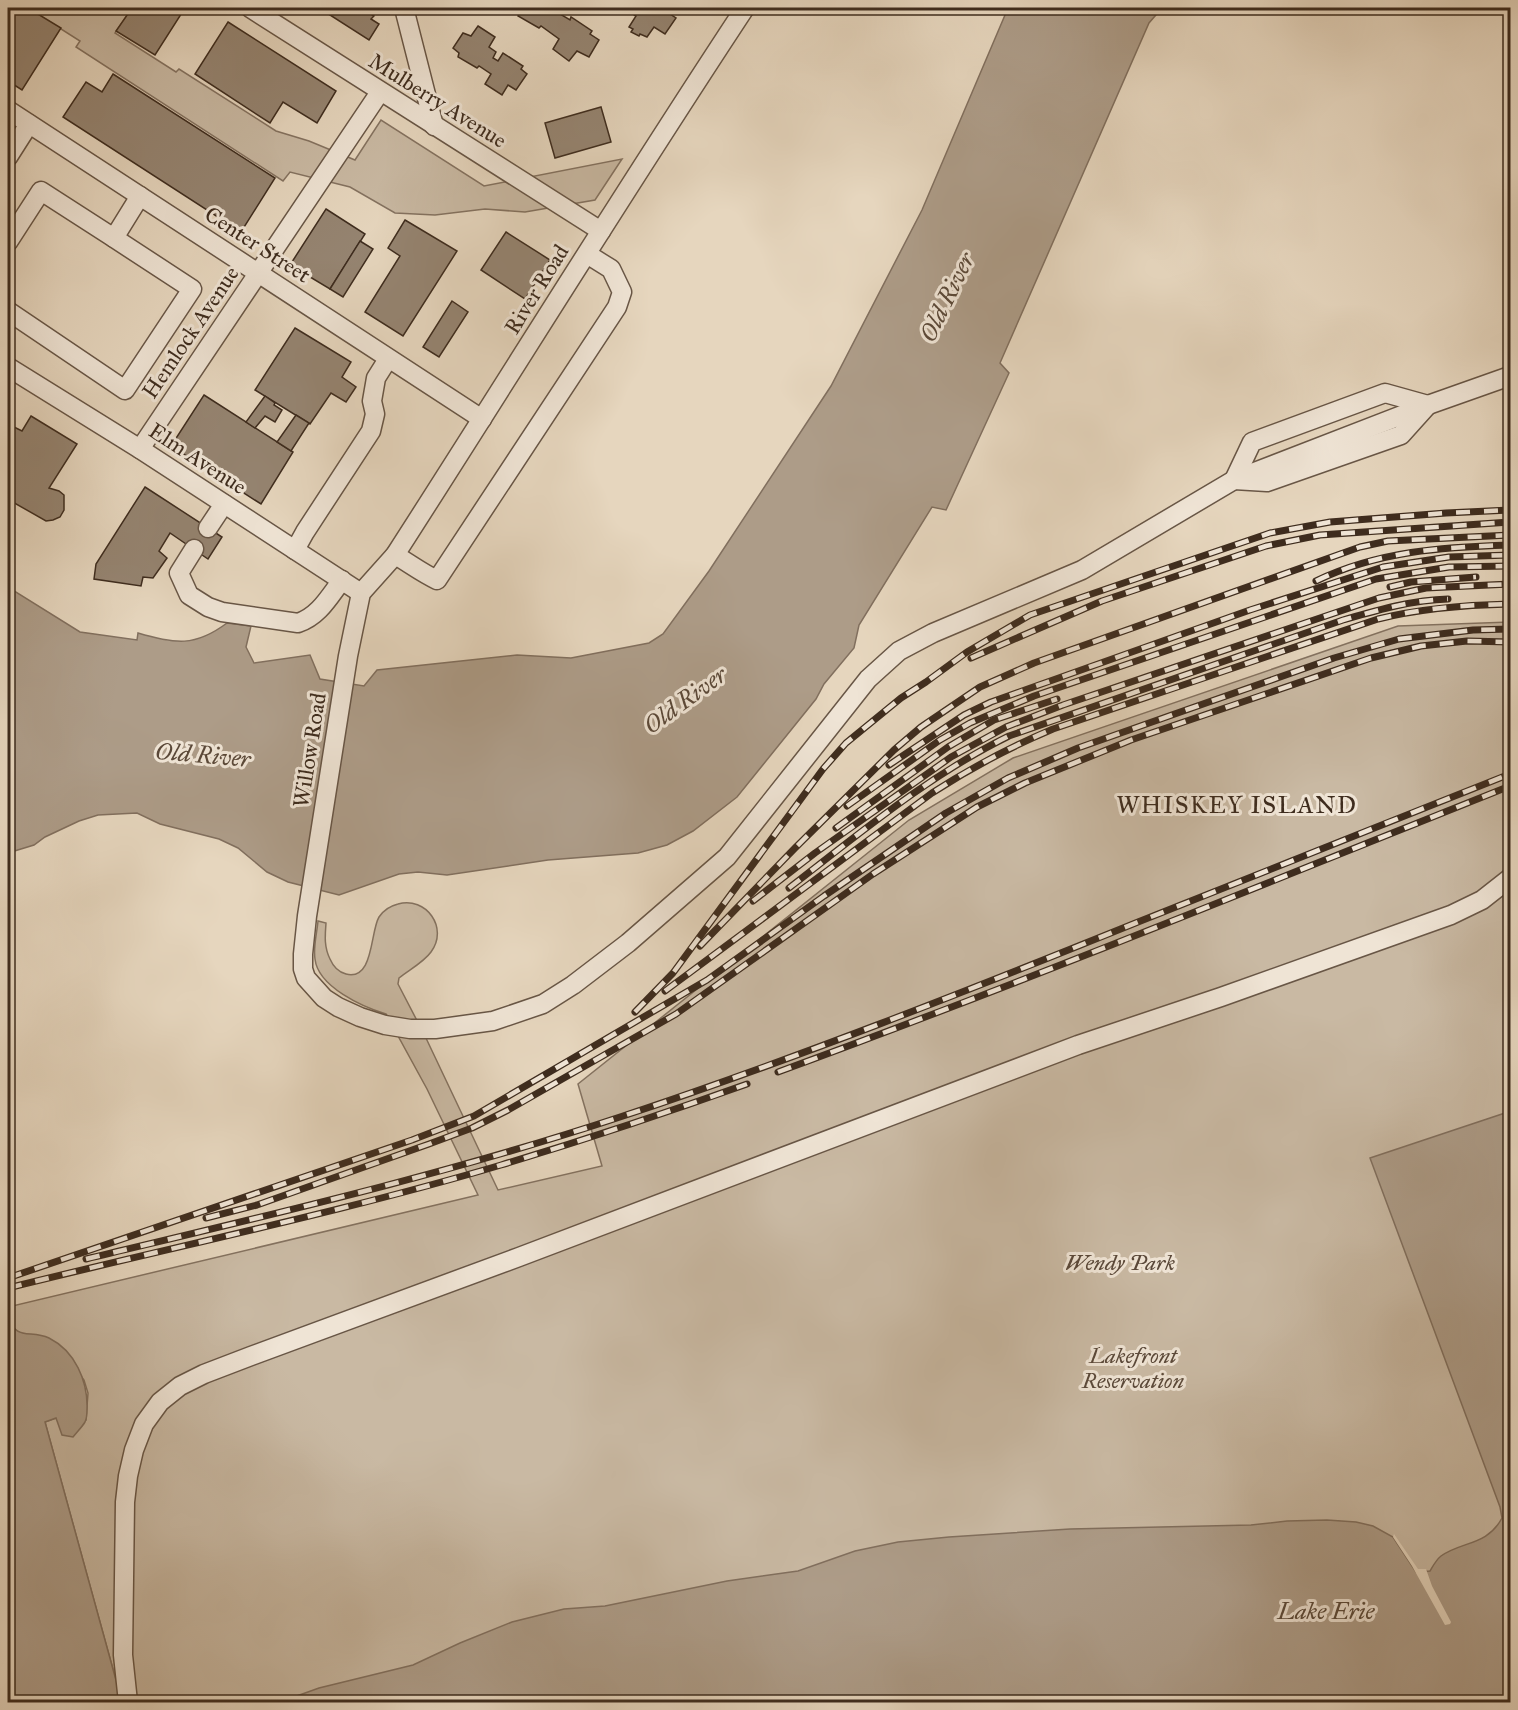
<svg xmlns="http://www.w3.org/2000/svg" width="1518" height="1710" viewBox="0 0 1518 1710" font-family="'IM FELL Great Primer',serif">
<rect width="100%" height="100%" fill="#e6d6be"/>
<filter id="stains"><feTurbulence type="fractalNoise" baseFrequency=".00333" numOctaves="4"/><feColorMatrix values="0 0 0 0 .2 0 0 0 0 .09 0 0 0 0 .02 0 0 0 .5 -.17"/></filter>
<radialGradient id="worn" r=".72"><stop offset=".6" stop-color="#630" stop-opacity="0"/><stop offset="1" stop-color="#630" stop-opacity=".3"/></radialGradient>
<!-- green -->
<g fill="#c9b9a3" stroke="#847260" stroke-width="1.5">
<path d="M28,8H132L115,33L176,72L179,69L276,131L309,141L355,160L381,120L484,186L622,159L595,200L525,212L485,209L435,215L395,213L350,187L290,172L283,181L76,47L80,41Z"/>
<path d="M1510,622V1529L1328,1702H122L45,1422L56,1418L86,1420L88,1393L84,1380L48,1338L22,1334L11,1327L8,1316V1307L478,1195L427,1089L386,1014C363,1007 318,987 315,959C313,947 317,933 318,921L326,923C325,936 324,947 330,959C333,966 338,972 346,974C374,981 370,932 379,917C383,911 390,906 398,904C426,896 449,928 431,952C424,962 409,970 399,978L398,984L425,1036L498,1190L602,1166L578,1084L909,820L1013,758L1398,626Z"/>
</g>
<!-- water -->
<g fill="#ad9c88" stroke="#816f5e" stroke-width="1.5">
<path d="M1008,8H1162L1149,23L1000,363L1009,373L946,510L932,507L859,625L854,648L824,684L816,699L737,797L693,831L667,845L638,853L548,860L447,875L418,872L399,874L339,895L288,882L267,872L238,848L219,839L160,824L137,813L98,815L79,821L45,837L34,845L8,853V587L80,632L137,640L138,633C175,644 195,647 227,623L251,626L246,647L254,663L310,655L320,679L364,686L377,670L517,655L571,658L649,643L663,634L709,571L831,386L922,210Z"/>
<path d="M1505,1113L1507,1119L1510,1118V1702H287L294,1697L319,1688L413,1665L460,1643L512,1622L564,1609L605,1606L727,1581L798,1571L855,1551L898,1542L949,1537L1070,1529L1251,1525L1287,1521L1327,1520L1356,1522L1373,1526L1393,1537L1416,1572L1430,1571C1433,1566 1436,1560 1441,1556C1462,1541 1487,1546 1502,1518L1500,1507L1370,1158Z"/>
<path d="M8,1316C16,1342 30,1329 49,1338C75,1351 88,1381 87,1409C87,1413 87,1418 85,1422C82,1427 77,1432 73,1437L62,1435L56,1418L45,1422L122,1702H8Z"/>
</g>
<!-- pier -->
<path fill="#e6d6be" d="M1394,1534L1418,1569H1426L1432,1586L1451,1622L1450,1624L1445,1625L1412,1566L1393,1537Z"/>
<!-- building -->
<g fill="#958471" stroke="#3e2c1e" stroke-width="1.5">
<path d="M8,8H28L61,28L22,90L8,81Z"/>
<path d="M132,8H185L155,55L116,31Z"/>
<path d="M319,8H361L374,16L371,19L379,24L369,40Z"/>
<path d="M513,8H550L570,20L571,17L592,31L590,34L599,40L589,57L577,51L569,61L553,49L559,39L541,26L539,28L518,16L520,12Z"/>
<path d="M623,8H667V12L676,18L665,34L654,27L647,37L640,34L639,36L631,32L633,29L629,27L636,16Z"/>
<path d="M228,22L336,91L317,123L283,102L270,123L195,74Z"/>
<path d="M478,26L495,37L489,47L496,52L493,58L498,61L503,53L523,66L521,69L527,74L516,90L508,85L502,95L485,84L491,74L479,66L477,68L458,57L459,53L453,48L463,33L471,36Z"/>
<path d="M113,74L275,178L241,232L63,117L86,82L102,92Z"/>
<path d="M601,107L611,142L555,158L545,123Z"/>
<path d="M326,209L365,234L330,289L290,265Z"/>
<path d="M405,220L457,251L403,336L365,312L400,256L388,248Z"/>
<path d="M506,232L550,260L525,299L481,270Z"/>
<path d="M360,241L373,249L343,297L330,289Z"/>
<path d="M452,301L468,312L439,357L423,347Z"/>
<path d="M295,328L351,362L342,377L356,387L346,402L331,393L310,424L255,390Z"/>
<path d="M204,395L293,452L261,504L171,446Z"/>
<path d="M265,396L275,403L274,405L282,410L275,422L265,416L255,428L246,422Z"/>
<path d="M296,415L309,423L291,451L277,442Z"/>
<path d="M31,416L77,444L49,488L59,491L64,495V510L60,517L53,520L46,521L11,501L8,507V424L22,431Z"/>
<path d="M145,487L222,537L208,559L170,533L159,551L167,558L153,578L143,577L141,586L94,579L96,564Z"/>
</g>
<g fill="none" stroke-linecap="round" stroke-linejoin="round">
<defs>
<g id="minor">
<path d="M250,8L601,231"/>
<path d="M404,8L434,126"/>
<path d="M745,8C626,188 512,373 395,555L361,593L348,656L307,916L303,954V969L306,978L324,998L338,1007L360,1017L385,1025L410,1029H435L493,1021L543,1004L573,985L628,943L727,857L868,679L899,651L933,633L1082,570L1234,480L1428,405L1510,376"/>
<path d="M8,110L482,419"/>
<path d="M8,157L29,124"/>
<path d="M8,242L41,191L114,238L140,196"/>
<path d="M8,311L125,390L192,289L114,238"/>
<path d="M8,367L140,449L361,593"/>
<path d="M1385,393L1428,405L1401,435L1267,482L1234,480L1252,442Z"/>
<path d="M140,449L380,92"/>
<path d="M208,528L224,504"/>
<path d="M194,549L179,573L189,595L208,607L222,612L298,623C319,616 329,597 342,580"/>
<path d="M295,550L305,532L371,431L375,414L372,401L376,378L388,359"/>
<path d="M395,555C409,563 422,573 437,580L617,307L622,292L611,269L587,254"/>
<path d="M128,1702L123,1655L125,1502L128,1476L134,1450L144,1424L160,1402L180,1386L204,1374L251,1356L519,1257L1078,1045L1221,997L1451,915L1482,900L1510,878"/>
</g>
</defs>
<!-- minor casing -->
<use href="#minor" stroke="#685646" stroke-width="21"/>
<!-- minor -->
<use href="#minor" stroke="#efe4d5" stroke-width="18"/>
<defs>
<g id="rail">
<path d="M1316,581C1378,551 1443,547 1510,545"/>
<path d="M1390,587L1411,582L1476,577"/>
<path d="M971,658L1102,601L1266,546L1320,535L1510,522"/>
<path d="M889,765L964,715L991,702L1250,610L1383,567L1449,557L1510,555"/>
<path d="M847,806L940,740L970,723L1034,696L1376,579L1449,567L1510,566"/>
<path d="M836,828L948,747L994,720L1057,699"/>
<path d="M789,888C859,834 929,775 1009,736L1343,620C1378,610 1412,600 1448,599"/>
<path d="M753,901L815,853L951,757L1006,727L1063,705L1379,598L1426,588L1510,584"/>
<path d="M700,946L795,848L894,750L921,727L980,687L1034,663L1360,547L1388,541L1510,535"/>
<path d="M665,991L932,793C971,768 1010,747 1053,729L1378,619C1422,608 1466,605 1510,604"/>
<path d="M635,1012L673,973L823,769L846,743L901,698L926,682L967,652L1030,615L1270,533L1330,522L1446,513L1510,510"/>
<path d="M778,1072C1024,982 1267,883 1510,786"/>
<path d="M206,1218L257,1205L429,1144L472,1128L508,1110L676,1014L873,874L977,807L1025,783L1131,740L1371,658L1421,646L1467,641L1510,642"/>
<path d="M86,1259C265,1216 445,1175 620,1117C795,1059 967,991 1138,922C1262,873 1386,823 1510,774"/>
<path d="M8,1278L412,1140L474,1116L707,980L824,896L946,813L1008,778L1078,748L1334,658L1399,639L1473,630L1510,629"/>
<path d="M8,1288C172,1247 339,1213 501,1165C584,1140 666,1113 747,1084"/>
</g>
</defs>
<!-- rail casing -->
<use href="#rail" stroke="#3e2c1e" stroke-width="7"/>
<!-- rail -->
<use href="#rail" stroke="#efe4d5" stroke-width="4.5" stroke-dasharray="14" stroke-linecap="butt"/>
</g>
<g text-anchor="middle" stroke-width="6" stroke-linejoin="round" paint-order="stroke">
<!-- street labels -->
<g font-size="22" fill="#3e2c1e" stroke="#efe4d5">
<text transform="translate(438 100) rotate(32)" y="8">Mulberry Avenue</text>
<text transform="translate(258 244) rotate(33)" y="8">Center Street</text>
<text transform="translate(536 289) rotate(-58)" y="8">River Road</text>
<text transform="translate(190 332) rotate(-56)" y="8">Hemlock Avenue</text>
<text transform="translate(198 458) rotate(33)" y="8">Elm Avenue</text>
<text transform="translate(309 750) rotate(-81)" y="8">Willow Road</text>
</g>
<!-- park labels -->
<g font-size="22" font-style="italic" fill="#5a4839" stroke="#efe4d5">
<text x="1120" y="1270">Wendy Park</text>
<text x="1133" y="1363">Lakefront<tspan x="1133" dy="25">Reservation</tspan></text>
</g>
<!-- water labels -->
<g font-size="24" font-style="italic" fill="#5a4838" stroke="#efe4d5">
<text transform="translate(947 297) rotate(-64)" y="8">Old River</text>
<text transform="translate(685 700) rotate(-36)" y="8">Old River</text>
<text transform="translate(203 755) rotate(5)" y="8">Old River</text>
<text x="1326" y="1619">Lake Erie</text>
</g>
<!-- neighbourhood labels -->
<g font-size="24" letter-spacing="1.5" fill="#3e2c1e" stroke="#efe4d5">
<text x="1237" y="813">WHISKEY ISLAND</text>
</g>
</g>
<!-- margin -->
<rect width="1518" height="1710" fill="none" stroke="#e6d6be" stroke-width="30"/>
<rect x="9" y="9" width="1500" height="1692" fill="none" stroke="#3e2c1e" stroke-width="3"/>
<rect x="15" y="15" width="1488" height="1680" fill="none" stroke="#3e2c1e" stroke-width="1.5"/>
<rect width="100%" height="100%" filter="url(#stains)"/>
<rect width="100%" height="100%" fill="url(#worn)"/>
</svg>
